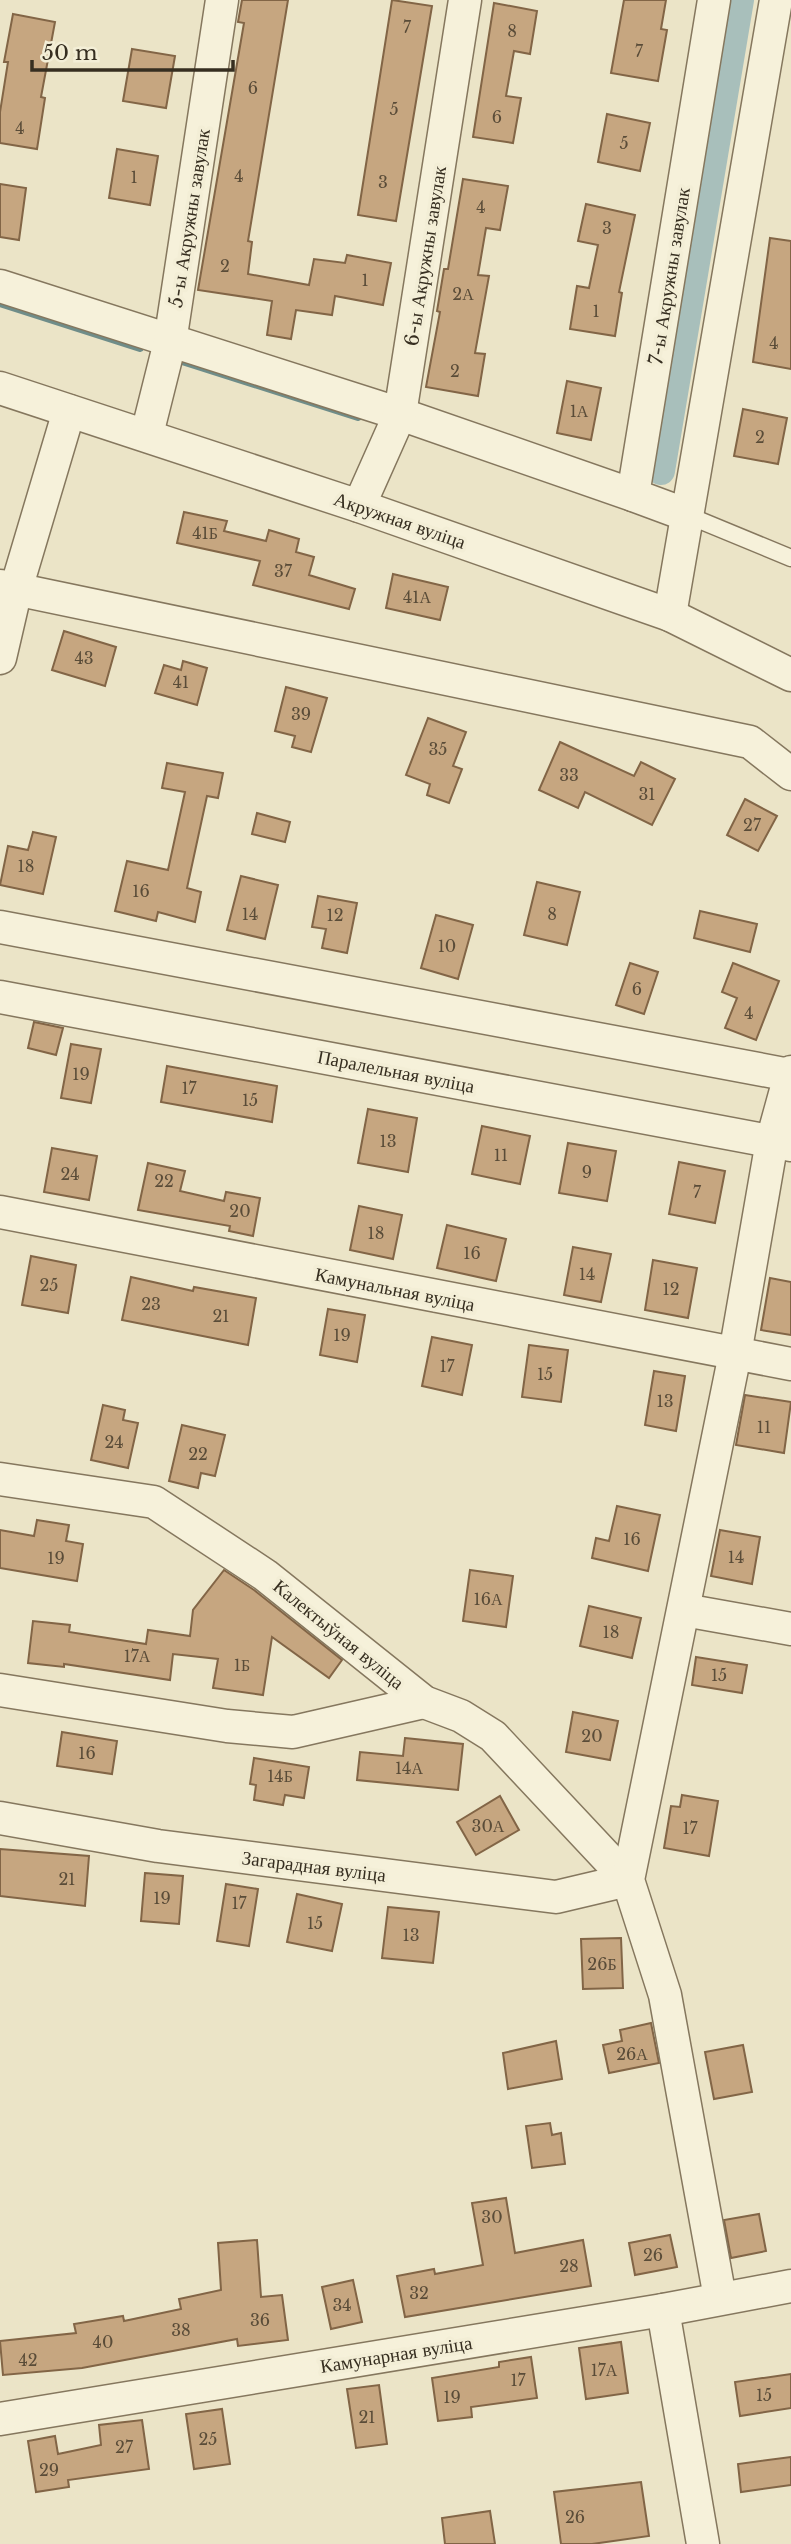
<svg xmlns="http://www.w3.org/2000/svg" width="791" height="2544" viewBox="0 0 791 2544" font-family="'Libre Baskerville',serif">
<rect width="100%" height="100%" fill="#ebe4c7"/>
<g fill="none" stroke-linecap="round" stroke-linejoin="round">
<!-- stream -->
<g stroke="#6f8d89" stroke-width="8">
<path d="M0,303L140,348"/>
<path d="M182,361L358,417"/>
</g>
<!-- canal -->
<path stroke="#a8bfbb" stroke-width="28" d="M661,471L740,0"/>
</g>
<!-- building -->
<g fill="#c6a680" stroke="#826546" stroke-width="2">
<path d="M242,0H288L248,241L252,242L248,274L309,285L314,259L345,263L347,255L391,263L383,305L335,296L332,315L296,310L291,339L267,335L272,301L198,290L244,23L238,22Z"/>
<path d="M392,0L432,6L396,221L358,215Z"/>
<path d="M624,0H666L661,29L667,30L658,81L611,73Z"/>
<path d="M494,3L537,11L530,54L514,51L506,96L521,98L513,143L473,137Z"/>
<path d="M13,14L55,22L41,97L45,98L37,149L0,143V112L8,62H4Z"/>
<path d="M132,49L175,56L166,108L123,101Z"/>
<path d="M607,114L650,123L640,171L598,162Z"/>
<path d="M117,149L158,156L150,205L109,198Z"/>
<path d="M463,179L508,186L500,230L486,228L478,275L489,276L475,353L485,354L478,396L426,387L440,312L437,311L444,269H448Z"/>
<path d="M0,184L26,188L19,240L0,237Z"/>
<path d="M586,204L635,215L619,292L622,293L615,336L570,329L577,286L589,288L598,245L578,241Z"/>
<path d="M770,238L791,241V369L753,362Z"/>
<path d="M567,381L601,388L591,440L557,433Z"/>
<path d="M743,409L787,418L778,464L734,456Z"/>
<path d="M184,512L227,521L224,531L266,541L269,530L299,539L296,552L314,557L309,575L355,589L349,609L253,585L260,561L177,543Z"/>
<path d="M393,574L448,587L440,620L386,608Z"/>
<path d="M64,631L116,647L105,686L52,670Z"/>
<path d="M183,661L207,668L197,705L155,693L164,665L181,670Z"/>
<path d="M286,687L327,698L311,752L292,747L295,736L275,731Z"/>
<path d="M428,718L466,732L453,766L462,769L449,803L427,795L430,784L406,775Z"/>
<path d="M560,742L634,776L641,762L675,779L652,825L585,792L578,808L539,790Z"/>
<path d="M167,763L223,773L218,798L207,796L187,888L201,892L195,922L158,912L156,921L115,911L127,861L168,870L185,792L162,788Z"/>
<path d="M745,799L777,816L758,851L727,835Z"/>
<path d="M257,813L290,822L285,842L252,834Z"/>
<path d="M33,832L56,837L43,894L0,885L8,846L28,850Z"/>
<path d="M241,876L278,885L265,939L227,930Z"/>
<path d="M537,882L580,892L567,945L524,935Z"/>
<path d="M318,896L357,903L347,953L322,948L326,929L312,927Z"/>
<path d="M700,911L757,924L750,952L694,938Z"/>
<path d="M436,915L473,925L458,979L421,968Z"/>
<path d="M630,963L658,972L644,1014L616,1005Z"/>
<path d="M733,963L779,981L756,1040L725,1028L737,998L722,992Z"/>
<path d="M34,1022L63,1028L56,1055L28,1048Z"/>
<path d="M71,1044L101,1049L91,1103L61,1098Z"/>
<path d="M167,1066L277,1086L272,1122L161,1102Z"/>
<path d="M368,1109L417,1118L408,1172L358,1163Z"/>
<path d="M482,1126L530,1136L520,1184L472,1174Z"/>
<path d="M568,1143L616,1151L607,1201L559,1193Z"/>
<path d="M52,1148L97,1156L89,1200L44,1192Z"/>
<path d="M679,1162L725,1171L715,1223L669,1214Z"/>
<path d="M148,1163L185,1171L180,1191L224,1201L226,1192L260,1198L253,1236L229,1231L230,1226L138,1210Z"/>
<path d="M359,1206L402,1215L393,1259L350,1250Z"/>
<path d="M447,1225L506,1239L496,1281L437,1268Z"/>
<path d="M573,1247L611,1254L601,1302L564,1295Z"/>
<path d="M31,1256L76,1265L68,1313L22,1305Z"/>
<path d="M653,1260L697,1268L688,1318L645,1310Z"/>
<path d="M131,1277L193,1291L194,1287L256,1298L248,1345L122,1320Z"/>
<path d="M770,1278L791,1282V1335L761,1330Z"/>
<path d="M328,1309L365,1315L357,1362L320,1355Z"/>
<path d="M432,1337L472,1345L462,1395L422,1386Z"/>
<path d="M529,1345L568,1350L561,1402L522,1397Z"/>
<path d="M654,1371L685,1376L676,1431L645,1425Z"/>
<path d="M745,1395L791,1402L784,1453L736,1445Z"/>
<path d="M103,1405L125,1410L123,1420L138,1423L128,1468L91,1460Z"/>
<path d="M182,1425L225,1435L215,1476L201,1473L198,1488L169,1481Z"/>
<path d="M617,1506L660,1515L648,1571L592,1558L596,1538L609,1541Z"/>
<path d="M37,1520L69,1525L66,1541L83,1544L77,1581L0,1568V1530L34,1536Z"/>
<path d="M720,1530L760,1537L752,1584L711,1576Z"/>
<path d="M224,1570L254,1590L342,1660L329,1678L272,1637L263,1695L213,1688L218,1659L173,1654L170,1680L64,1664V1667L28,1663L33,1621L70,1625L69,1632L146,1644L148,1630L190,1636L193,1610Z"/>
<path d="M470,1570L513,1576L506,1627L463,1621Z"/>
<path d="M589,1606L641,1618L632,1658L580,1646Z"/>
<path d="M696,1657L747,1665L742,1693L692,1685Z"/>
<path d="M573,1712L618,1721L610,1760L566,1752Z"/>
<path d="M62,1732L117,1741L112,1774L57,1766Z"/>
<path d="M405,1738L463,1744L458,1790L357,1780L360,1752L403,1756Z"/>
<path d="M254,1758L309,1767L304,1798L285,1795L283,1805L254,1800L256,1785L250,1784Z"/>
<path d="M682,1795L718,1801L709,1856L664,1848L671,1806L680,1807Z"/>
<path d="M500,1796L519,1830L476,1855L457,1822Z"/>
<path d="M0,1849L89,1856L85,1906L0,1896Z"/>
<path d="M145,1873L183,1876L179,1924L141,1921Z"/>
<path d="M226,1884L258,1889L249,1946L217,1941Z"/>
<path d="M297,1894L342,1904L332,1951L287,1942Z"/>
<path d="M388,1907L439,1912L433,1963L382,1958Z"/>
<path d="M621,1938L623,1988L583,1989L581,1939Z"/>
<path d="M651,2023L659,2063L609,2073L603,2045L622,2041L620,2030Z"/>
<path d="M556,2041L562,2079L508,2089L503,2053Z"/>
<path d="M743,2045L752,2092L714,2099L705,2052Z"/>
<path d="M550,2123L552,2135L561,2133L565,2164L532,2168L526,2126Z"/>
<path d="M506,2198L515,2253L583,2240L591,2286L405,2317L397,2276L434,2269L435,2274L483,2265L472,2203Z"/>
<path d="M759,2214L766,2251L731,2258L724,2220Z"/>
<path d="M670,2235L677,2267L635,2275L629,2243Z"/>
<path d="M257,2240L261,2297L282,2295L288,2340L238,2346L237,2339L82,2368L3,2375L0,2341L76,2333L74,2324L123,2316L124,2321L181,2309L179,2299L221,2290L218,2243Z"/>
<path d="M353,2280L362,2322L331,2329L322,2287Z"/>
<path d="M621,2342L628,2393L586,2399L579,2348Z"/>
<path d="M531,2357L537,2398L471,2407L472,2417L438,2421L432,2378L499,2367V2362Z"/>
<path d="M791,2374V2408L740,2416L735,2382Z"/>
<path d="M379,2385L387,2444L356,2448L347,2389Z"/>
<path d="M222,2409L230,2464L194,2469L186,2414Z"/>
<path d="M142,2420L149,2469L68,2480L69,2487L36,2492L28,2441L55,2436L58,2454L101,2445L99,2425Z"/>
<path d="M791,2457V2485L741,2492L738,2464Z"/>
<path d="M641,2482L649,2536L592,2544H561L554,2492Z"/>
<path d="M490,2511L495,2544H445L442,2518Z"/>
</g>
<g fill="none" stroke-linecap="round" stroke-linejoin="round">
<defs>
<path id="lane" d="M687,515L791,558"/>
<g id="street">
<path d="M0,286L400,414L633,495"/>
<path d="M0,388L359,506L670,615L791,675"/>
<path d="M147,434L170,342L222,0"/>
<path d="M359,506L400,414L465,0"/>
<path d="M687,515L633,495L714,0"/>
<path d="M0,586L750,742L791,774"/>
<path d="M670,615L776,0"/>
<path d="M0,658L16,589L69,411"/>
<path d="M0,927L790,1075"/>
<path d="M0,997L791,1145"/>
<path d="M0,1212L791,1364"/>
<path d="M0,1479L154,1502L265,1575L424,1702L461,1716L493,1736L628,1880"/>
<path d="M684,1610L791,1629"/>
<path d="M0,1690L227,1726L293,1732L424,1702"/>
<path d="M0,1818L158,1846L556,1897L628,1880"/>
<path d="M720,2298L665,1995L628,1880L735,1354L772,1141L791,1072"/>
<path d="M663,2310L703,2544"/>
<path d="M0,2419L663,2310L791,2286"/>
</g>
</defs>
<!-- lane casing -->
<use href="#lane" stroke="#85775e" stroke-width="19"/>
<!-- street casing -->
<use href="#street" stroke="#85775e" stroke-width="35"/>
<!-- lane -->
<use href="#lane" stroke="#f6f1da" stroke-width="16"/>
<!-- street -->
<use href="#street" stroke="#f6f1da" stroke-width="32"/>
</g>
<g text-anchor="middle" stroke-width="7" stroke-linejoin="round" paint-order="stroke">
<!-- number labels -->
<g font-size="16" fill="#5a4c38">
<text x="407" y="33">7</text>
<text x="512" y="37">8</text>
<text x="639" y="57">7</text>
<text x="253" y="94">6</text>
<text x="394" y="115">5</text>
<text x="497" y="123">6</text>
<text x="20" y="134">4</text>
<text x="624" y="149">5</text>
<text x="239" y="182">4</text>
<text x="134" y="183">1</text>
<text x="383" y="188">3</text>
<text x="481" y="213">4</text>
<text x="607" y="234">3</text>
<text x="225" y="272">2</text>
<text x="365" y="286">1</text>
<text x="463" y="300">2А</text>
<text x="596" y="317">1</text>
<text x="774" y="349">4</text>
<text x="455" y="377">2</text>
<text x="579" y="417">1А</text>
<text x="760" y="443">2</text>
<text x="205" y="539">41Б</text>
<text x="283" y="577">37</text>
<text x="417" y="603">41А</text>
<text x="84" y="664">43</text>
<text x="181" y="688">41</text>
<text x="301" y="720">39</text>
<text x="438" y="755">35</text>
<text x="569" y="781">33</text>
<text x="647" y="800">31</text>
<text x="752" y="831">27</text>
<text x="26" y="872">18</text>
<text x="141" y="897">16</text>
<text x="250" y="920">14</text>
<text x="552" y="920">8</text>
<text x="335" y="921">12</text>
<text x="447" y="952">10</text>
<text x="637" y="995">6</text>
<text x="749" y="1019">4</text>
<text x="81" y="1080">19</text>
<text x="189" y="1094">17</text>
<text x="250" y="1106">15</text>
<text x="388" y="1147">13</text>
<text x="501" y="1161">11</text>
<text x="587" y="1178">9</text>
<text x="70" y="1180">24</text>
<text x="164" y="1187">22</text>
<text x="697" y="1198">7</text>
<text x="240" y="1217">20</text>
<text x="376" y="1239">18</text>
<text x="472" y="1259">16</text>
<text x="587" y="1280">14</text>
<text x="49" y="1291">25</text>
<text x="671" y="1295">12</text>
<text x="151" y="1310">23</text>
<text x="221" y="1322">21</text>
<text x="342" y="1341">19</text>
<text x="447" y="1372">17</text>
<text x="545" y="1380">15</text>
<text x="665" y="1407">13</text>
<text x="764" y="1433">11</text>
<text x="114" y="1448">24</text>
<text x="198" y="1460">22</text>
<text x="632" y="1545">16</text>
<text x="736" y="1563">14</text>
<text x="56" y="1564">19</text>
<text x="488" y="1605">16А</text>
<text x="611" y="1638">18</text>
<text x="137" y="1662">17А</text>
<text x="242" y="1671">1Б</text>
<text x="719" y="1681">15</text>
<text x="592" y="1742">20</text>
<text x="87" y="1759">16</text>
<text x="409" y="1774">14А</text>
<text x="280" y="1782">14Б</text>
<text x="488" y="1832">30А</text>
<text x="690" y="1834">17</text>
<text x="67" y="1885">21</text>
<text x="162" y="1904">19</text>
<text x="239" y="1909">17</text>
<text x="315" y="1929">15</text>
<text x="411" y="1941">13</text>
<text x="602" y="1970">26Б</text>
<text x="632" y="2060">26А</text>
<text x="492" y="2223">30</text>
<text x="653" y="2261">26</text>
<text x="569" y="2272">28</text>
<text x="419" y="2299">32</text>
<text x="342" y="2311">34</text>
<text x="260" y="2326">36</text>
<text x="181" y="2336">38</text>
<text x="103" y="2348">40</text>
<text x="28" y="2366">42</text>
<text x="604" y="2376">17А</text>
<text x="518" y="2386">17</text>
<text x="764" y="2401">15</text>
<text x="452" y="2403">19</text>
<text x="367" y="2423">21</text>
<text x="208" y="2445">25</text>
<text x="124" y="2453">27</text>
<text x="49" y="2476">29</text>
<text x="575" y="2523">26</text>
</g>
<!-- street labels -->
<g font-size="19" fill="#362e20" stroke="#f3eed6">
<text transform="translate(189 218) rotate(-81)" y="7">5-ы Акружны завулак</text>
<text transform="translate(425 256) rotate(-81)" y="7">6-ы Акружны завулак</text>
<text transform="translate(669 276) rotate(-81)" y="7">7-ы Акружны завулак</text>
<text transform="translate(400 520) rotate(19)" y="7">Акружная вуліца</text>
<text transform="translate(396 1071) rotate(11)" y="7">Паралельная вуліца</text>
<text transform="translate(395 1289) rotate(11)" y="7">Камунальная вуліца</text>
<text transform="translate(339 1634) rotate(39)" y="7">Калектыўная вуліца</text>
<text transform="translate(314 1866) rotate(7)" y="7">Загарадная вуліца</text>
<text transform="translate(396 2354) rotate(-9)" y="7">Камунарная вуліца</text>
</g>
</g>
<!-- scale -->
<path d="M32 60v10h201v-10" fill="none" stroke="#362e20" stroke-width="3.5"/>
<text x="42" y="60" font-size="21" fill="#362e20" stroke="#f3eed6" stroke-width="5" paint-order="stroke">50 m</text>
</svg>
